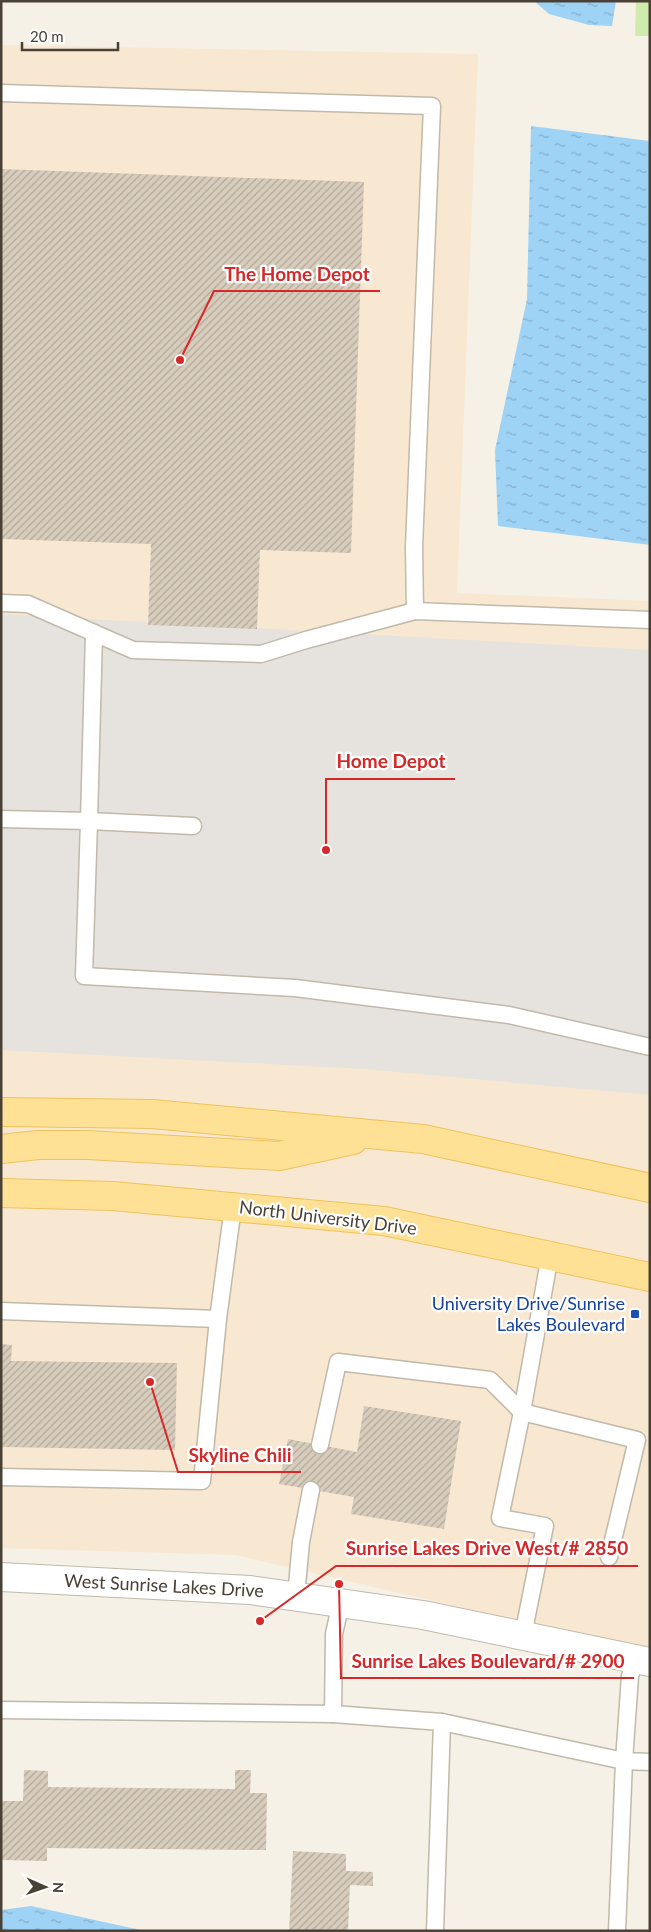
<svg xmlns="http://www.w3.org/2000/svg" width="651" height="1932" viewBox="0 0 651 1932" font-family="Lato,sans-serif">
<defs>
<pattern id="water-ripples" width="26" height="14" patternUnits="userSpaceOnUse" patternTransform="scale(1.25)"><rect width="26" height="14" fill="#9fd3f6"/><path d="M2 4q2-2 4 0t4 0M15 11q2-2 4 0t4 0" fill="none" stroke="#84adc8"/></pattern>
<pattern id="building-hatch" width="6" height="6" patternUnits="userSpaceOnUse" patternTransform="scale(1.25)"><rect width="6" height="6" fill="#d8cdbc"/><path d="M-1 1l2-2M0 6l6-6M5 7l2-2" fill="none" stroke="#b1a89a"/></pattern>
</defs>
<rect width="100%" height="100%" fill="#f5f1e7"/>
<!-- commercial -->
<path fill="#f8e8d1" d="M1,45L478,54L457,593L650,601V1651L235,1555L1,1548Z"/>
<!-- pitch -->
<path fill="#d0ecad" d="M636,1H650V36H635Z"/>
<!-- parking -->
<path fill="#e6e3df" d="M1,614L650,650V1095L363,1069L1,1050Z"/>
<!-- water -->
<g fill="url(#water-ripples)">
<path d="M534,1H616L612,26L589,25L549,14Z"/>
<path d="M531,126L650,141V545L498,526L495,450L527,299Z"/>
<path d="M31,1906L145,1931H1V1910Z"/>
</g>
<!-- building -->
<g fill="url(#building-hatch)">
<path d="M1,169L364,182L351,553L260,550L257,629L148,625L151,544L1,539Z"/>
<path d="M1,1344L12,1345L11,1361L177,1363L175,1450L1,1447Z"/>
<path d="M364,1406L461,1421L444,1529L351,1514L354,1497L279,1484L288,1439L357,1452Z"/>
<path d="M24,1770L48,1771V1787L235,1789V1770H251L250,1793H267L266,1850L47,1848V1861L1,1860V1801H23Z"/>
<path d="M293,1851L346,1854V1871L373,1872V1886L350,1885L348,1931H289Z"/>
</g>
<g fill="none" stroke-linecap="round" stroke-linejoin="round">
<defs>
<g id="lane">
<path d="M1,93L432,106L414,547L415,611"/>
<path d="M1,603L28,604L133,650L261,654L306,640L415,611L650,620"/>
<path d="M94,633L89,821L193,826"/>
<path d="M1,819L89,821L84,976L295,988L509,1015L650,1047"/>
<path d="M1,1311L218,1319"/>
<path d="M320,1445L338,1362L490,1380L522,1412L637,1440L609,1557"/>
<path d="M1,1477L202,1481L218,1319L233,1207"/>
<path d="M296,1596L301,1542L311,1490"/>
<path d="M341,1602L334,1634L333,1714L442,1722L624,1761L617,1931"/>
<path d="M523,1635L545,1526L500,1518L522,1412L550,1255"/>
<path d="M636,1658L630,1676L624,1761L650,1762"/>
<path d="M1,1710L333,1714"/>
<path d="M435,1931L442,1722"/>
</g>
<path id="street" d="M1,1577L250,1590L423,1615L650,1662"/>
<g id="primary">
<path d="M1,1112L152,1114L423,1139L650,1188"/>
<path d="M1,1149L38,1145H88L279,1156L353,1140"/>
<path d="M1,1193L113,1196L384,1221L650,1277"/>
</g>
</defs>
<!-- lane casing -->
<use href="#lane" stroke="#c1b9a9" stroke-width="19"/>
<!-- street casing -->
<use href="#street" stroke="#c1b9a9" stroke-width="30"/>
<!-- primary casing -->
<use href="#primary" stroke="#eec25c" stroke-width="30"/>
<!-- lane -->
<use href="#lane" stroke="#fff" stroke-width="16"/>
<!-- street -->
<use href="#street" stroke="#fff" stroke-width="28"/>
<!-- primary -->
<use href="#primary" stroke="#ffe196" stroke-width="28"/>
</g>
<!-- markers -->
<rect fill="#1a4fb4" stroke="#fff" stroke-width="2" x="630" y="1309" width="10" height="10" rx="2.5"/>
<g text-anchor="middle" stroke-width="4.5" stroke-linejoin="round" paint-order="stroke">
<!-- street labels -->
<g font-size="18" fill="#494135" stroke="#fff">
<text transform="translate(328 1218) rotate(7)" y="6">North University Drive</text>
<text transform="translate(164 1586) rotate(3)" y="6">West Sunrise Lakes Drive</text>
</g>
<!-- transit labels -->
<g font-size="18" fill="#164399" stroke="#fff" text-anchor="end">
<text x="625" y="1310">University Drive/Sunrise<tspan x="625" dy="21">Lakes Boulevard</tspan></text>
</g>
</g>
<!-- callouts -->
<path fill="none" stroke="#d62828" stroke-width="2" d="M180 360L214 291H380M326 850L326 779H455M150 1382L178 1472H301M260 1621L336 1566H638M339 1584L341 1678H634"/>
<g fill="#d62828" stroke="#fff" stroke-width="2">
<circle cx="180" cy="360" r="5"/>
<circle cx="326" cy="850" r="5"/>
<circle cx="150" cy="1382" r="5"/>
<circle cx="260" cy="1621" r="5"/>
<circle cx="339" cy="1584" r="5"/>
</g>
<g font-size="19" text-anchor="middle" font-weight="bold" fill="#d62828" stroke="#fff" stroke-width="4.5" stroke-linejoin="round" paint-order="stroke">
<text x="297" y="281">The Home Depot</text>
<text x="391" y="768">Home Depot</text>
<text x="240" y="1462">Skyline Chili</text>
<text x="487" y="1555">Sunrise Lakes Drive West/# 2850</text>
<text x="488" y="1668">Sunrise Lakes Boulevard/# 2900</text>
</g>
<!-- border -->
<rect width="651" height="1932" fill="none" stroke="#494135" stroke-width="5"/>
<!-- north arrow -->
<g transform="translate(45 1887) rotate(92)" stroke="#ffffff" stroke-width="4" paint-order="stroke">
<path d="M0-4L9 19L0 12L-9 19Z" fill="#494135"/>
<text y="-8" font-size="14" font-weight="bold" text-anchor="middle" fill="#494135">N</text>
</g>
<!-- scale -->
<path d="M22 42v8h96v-8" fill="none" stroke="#494135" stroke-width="2.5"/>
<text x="30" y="42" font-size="15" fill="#494135" stroke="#ffffff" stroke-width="4" paint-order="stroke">20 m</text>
</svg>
